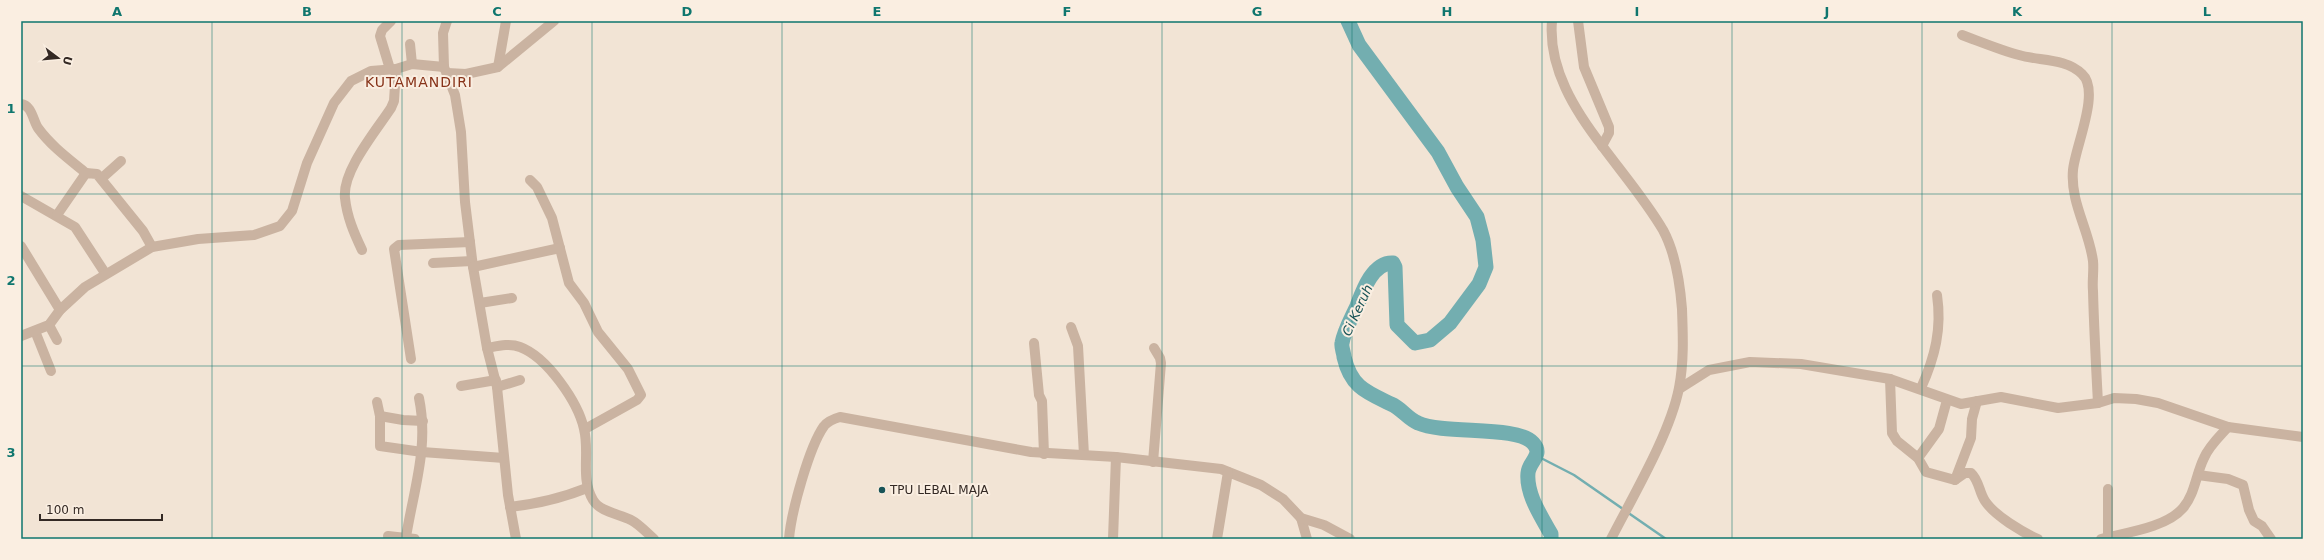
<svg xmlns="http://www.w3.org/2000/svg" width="2324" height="560" viewBox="0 0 2324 560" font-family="'DejaVu Sans',sans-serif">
<rect width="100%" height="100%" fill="#f2e4d5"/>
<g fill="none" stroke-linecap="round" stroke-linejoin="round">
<!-- stream -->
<g stroke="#73aeb0" stroke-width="2.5">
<path d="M1537,456L1574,475L1623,509"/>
<path d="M1627,512L1666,539"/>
</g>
<!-- river -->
<path stroke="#73aeb0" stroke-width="15" d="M1348,21L1359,45L1438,152L1457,187L1477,217L1483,240L1486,267L1479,284L1450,323L1430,340L1415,343L1397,325L1395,267L1393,263C1373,262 1363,290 1357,306C1352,317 1344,331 1342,343C1341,347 1344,353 1344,357C1351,387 1366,392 1391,404C1401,408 1408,419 1418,423C1445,435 1517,425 1533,443C1544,455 1529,461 1528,473C1526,494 1541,516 1551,534V539"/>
<!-- minor -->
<g stroke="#cab3a1" stroke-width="10">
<path d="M447,21L443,33L444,67L455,95L461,132L465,202L473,267L487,348L497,387L508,495L516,539"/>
<path d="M1578,21L1584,67L1609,127V133L1602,146"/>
<path d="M1962,35C1981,42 2000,50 2019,55C2039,61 2066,58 2082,74C2101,91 2075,147 2073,170C2070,202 2089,230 2093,261C2094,271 2092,281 2093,291C2094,329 2096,366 2098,403"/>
<path d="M410,44L412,64"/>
<path d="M498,67L506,21"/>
<path d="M390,69L380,36L382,30L391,21"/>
<path d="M447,73L466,74L498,67L554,21"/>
<path d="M21,104C32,105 33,121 38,128C51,146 69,159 86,173"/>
<path d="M102,178L121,161"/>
<path d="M530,180L537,187L552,218L569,283L584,303L598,332L628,369L641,395L637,400L585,429"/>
<path d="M21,196L75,227L105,273"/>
<path d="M57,215L86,173L97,174L143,231L152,247"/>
<path d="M21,246L60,310"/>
<path d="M362,250C354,233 347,217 345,198C342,171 376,131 391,108L394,101L396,69"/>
<path d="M433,263L472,261"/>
<path d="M473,267L560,248"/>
<path d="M480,303L512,298"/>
<path d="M49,325L57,340"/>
<path d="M1071,327L1078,346L1084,455"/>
<path d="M35,331L51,371"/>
<path d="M21,336L49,325L60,310L85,287L152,247L198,239L254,235L280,226L292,211L307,163L334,103L351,81L371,71L396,69L412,64L444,67"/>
<path d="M1034,343L1039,395L1042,401L1044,454"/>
<path d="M487,348C498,346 510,343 520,347C547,357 578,402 584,429C590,453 580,478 593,500C600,512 620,514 631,520C639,524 647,533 654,539"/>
<path d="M411,359L394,249L399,245L470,242"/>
<path d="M1890,379L1892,433L1897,441L1918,458L1926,472L1955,480L1965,473H1971C1979,480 1979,492 1985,501C1995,516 2022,532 2038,539"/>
<path d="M461,386L496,380"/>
<path d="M497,387L520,380"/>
<path d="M1921,388C1935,357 1942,329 1937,295"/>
<path d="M377,402L380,416V446L422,452L504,458"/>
<path d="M380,416L403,420L423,421"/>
<path d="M1918,458L1939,429L1947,400"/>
<path d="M1153,462L1161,363L1160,358L1154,348"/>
<path d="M2198,475L2228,479L2243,485L2249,510L2254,521L2262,526L2271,539"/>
<path d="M1955,480L1971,438L1972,419L1977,401"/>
<path d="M510,507C537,504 562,498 587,488"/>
<path d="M1301,518L1307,539"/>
<path d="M388,536L415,539"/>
<path d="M406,537C414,488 429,447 419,398"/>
<path d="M789,539C791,513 809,447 824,426C828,421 833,419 840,417L1031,452L1116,457L1221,469L1261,485L1283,499L1301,518L1324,525L1350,539"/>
<path d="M1113,539L1116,457"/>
<path d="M1217,539L1228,472"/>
<path d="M2101,539C2124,533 2166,528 2183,508C2195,494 2196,474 2204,458C2209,446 2219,437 2228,427"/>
<path d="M2106,539L2108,537V489"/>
</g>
<!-- tertiary -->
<g stroke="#cab3a1" stroke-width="10">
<path d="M1552,21C1548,68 1575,111 1603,147C1623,174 1646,201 1663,230C1676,254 1680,283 1682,309C1683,336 1684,362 1679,388C1670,434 1633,496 1611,539"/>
<path d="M1679,389L1709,370L1750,362L1801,364L1890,379L1961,404L2001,397L2058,408L2098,403L2114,398L2136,399L2158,403L2228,427L2303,437"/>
</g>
</g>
<!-- grid -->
<path fill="none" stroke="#0f766e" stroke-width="1" stroke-opacity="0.55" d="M212,21V539M402,21V539M592,21V539M782,21V539M972,21V539M1162,21V539M1352,21V539M1542,21V539M1732,21V539M1922,21V539M2112,21V539M21,194H2303M21,366H2303"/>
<!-- markers -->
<circle fill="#185357" stroke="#faeee1" stroke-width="1.5" cx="882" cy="490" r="4"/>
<g text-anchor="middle" stroke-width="4" stroke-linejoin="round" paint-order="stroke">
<!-- poi labels -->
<g font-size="12" fill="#342924" stroke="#faeee1" text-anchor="start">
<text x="890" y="494">TPU LEBAL MAJA</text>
</g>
<!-- water labels -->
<g font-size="13" font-style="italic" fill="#185357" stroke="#faeee1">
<text transform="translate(1357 310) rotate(-65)" y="5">Ci Keruh</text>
</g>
<!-- quarter labels -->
<g font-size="14" letter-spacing="1" fill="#873319" stroke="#faeee1">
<text x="419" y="87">KUTAMANDIRI</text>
</g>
</g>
<!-- border -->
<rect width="2324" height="560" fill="none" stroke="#faeee1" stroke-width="44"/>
<!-- north arrow -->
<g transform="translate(58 58) rotate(106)" stroke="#faeee1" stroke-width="3" paint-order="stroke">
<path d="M0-3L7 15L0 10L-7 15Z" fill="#342924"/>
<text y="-6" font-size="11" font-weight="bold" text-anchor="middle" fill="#342924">U</text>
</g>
<!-- scale -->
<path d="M40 514v6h122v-6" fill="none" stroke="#342924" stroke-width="2"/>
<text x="46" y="514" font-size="12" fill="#342924" stroke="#faeee1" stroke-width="3" paint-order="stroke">100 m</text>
<rect x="22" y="22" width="2280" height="516" fill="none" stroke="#0f766e" stroke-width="1.5"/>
<g font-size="13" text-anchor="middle" font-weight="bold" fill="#0f766e">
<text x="117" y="16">A</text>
<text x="307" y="16">B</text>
<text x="497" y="16">C</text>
<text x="687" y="16">D</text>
<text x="877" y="16">E</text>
<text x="1067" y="16">F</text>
<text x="1257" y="16">G</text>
<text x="1447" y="16">H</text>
<text x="1637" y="16">I</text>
<text x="1827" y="16">J</text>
<text x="2017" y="16">K</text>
<text x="2207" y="16">L</text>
<text x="11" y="113">1</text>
<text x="11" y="285">2</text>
<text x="11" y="457">3</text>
</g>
</svg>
